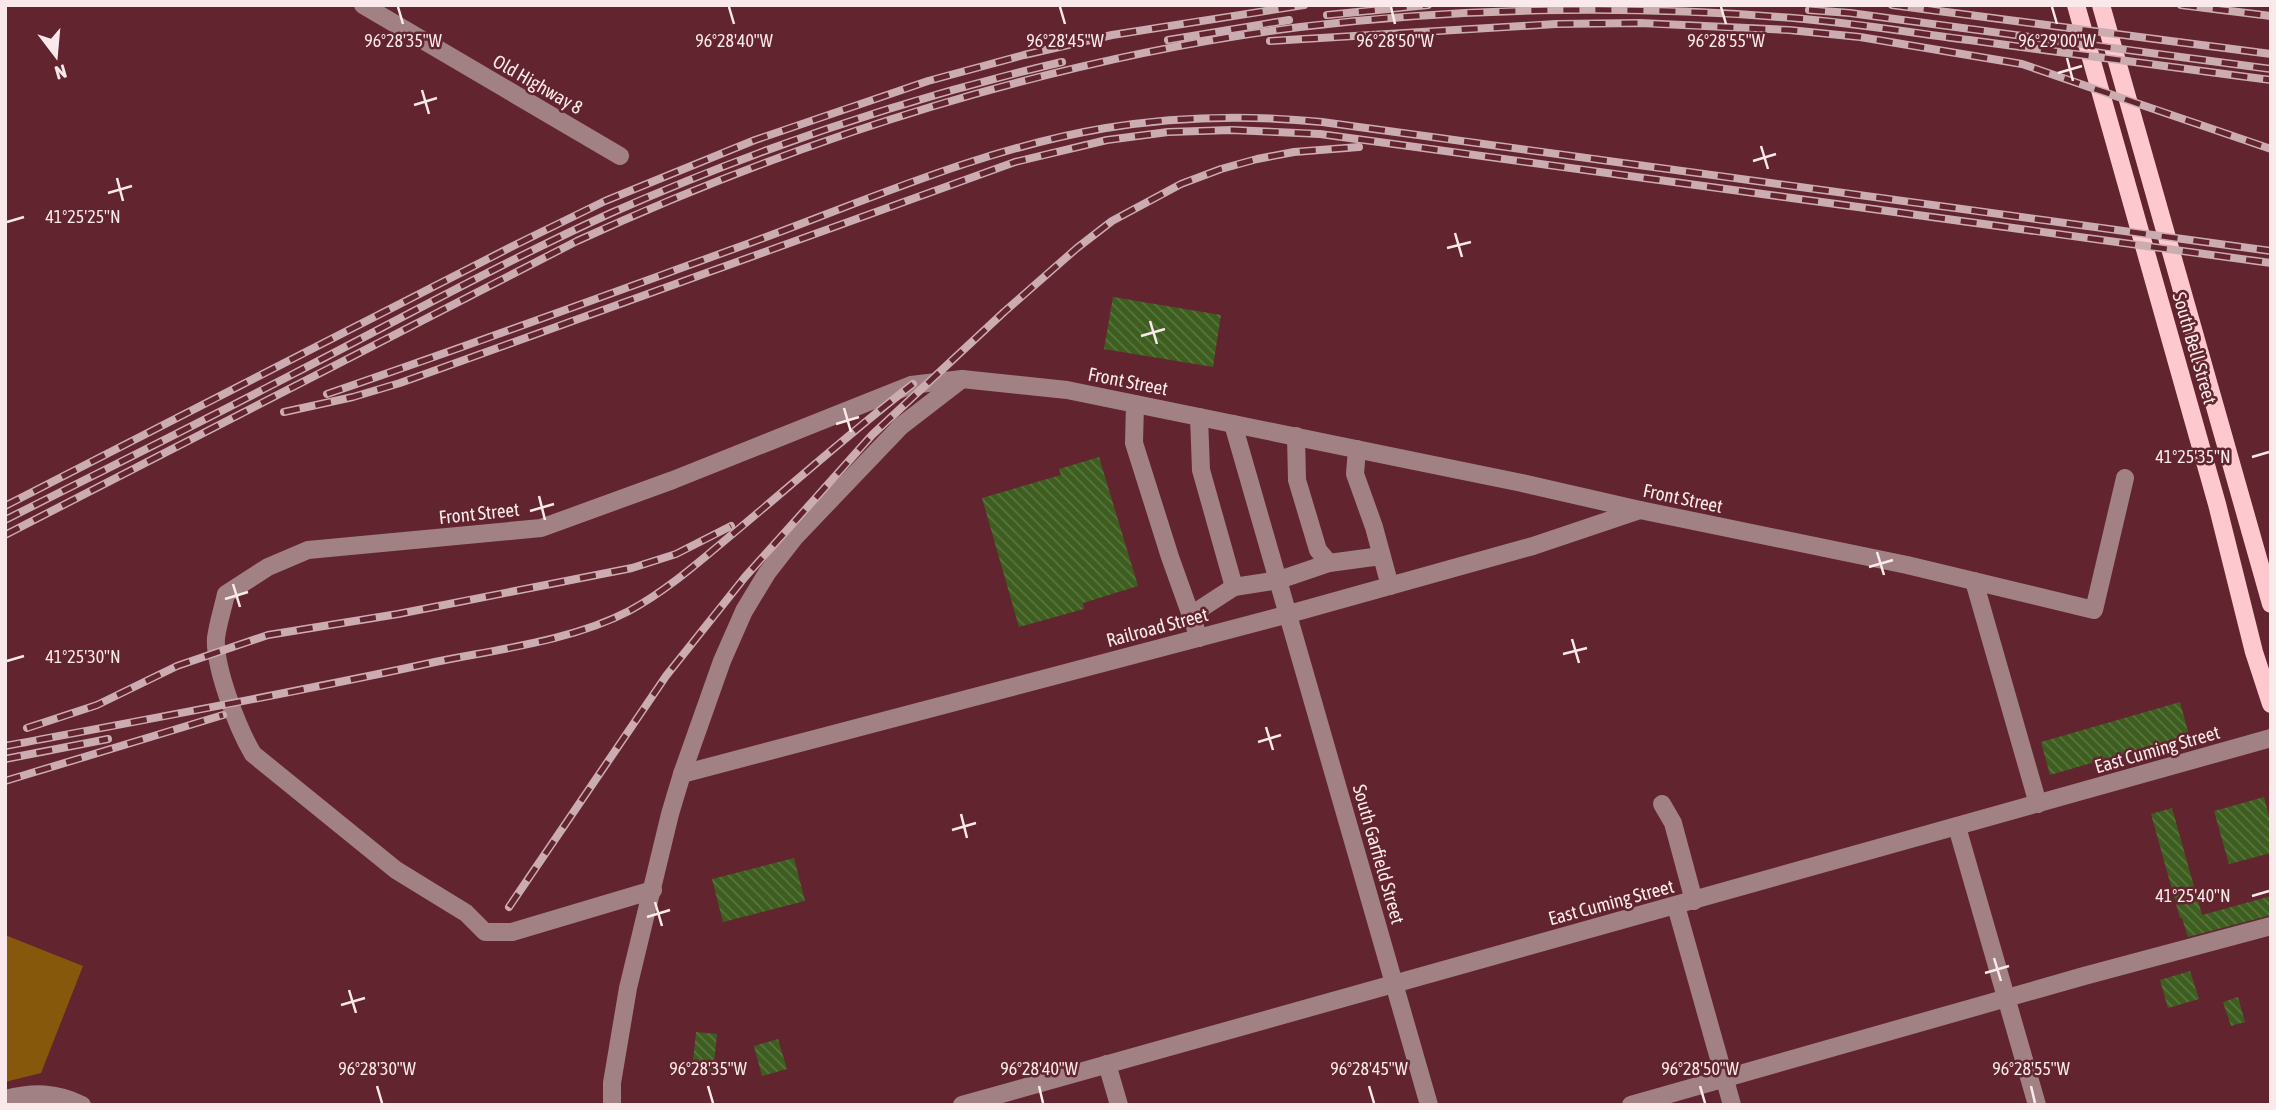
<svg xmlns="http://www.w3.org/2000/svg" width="2276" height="1110" viewBox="0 0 2276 1110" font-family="'Asap Condensed',sans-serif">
<defs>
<pattern id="building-back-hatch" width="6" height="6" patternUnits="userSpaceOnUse" patternTransform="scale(1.75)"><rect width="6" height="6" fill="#3d5e1f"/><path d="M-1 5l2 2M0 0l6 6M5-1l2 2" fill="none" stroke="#5a7540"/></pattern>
</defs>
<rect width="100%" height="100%" fill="#62242e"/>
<!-- green -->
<path fill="#86580b" d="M5,935L83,966L41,1073L5,1082Z"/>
<!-- building -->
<g fill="url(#building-back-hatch)">
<path d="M1113,297L1221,315L1213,367L1104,349Z"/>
<path d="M1099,457L1138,586L1083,603L1084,609L1019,627L982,498L1061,475L1059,469Z"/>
<path d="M2180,702L2189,735L2050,775L2041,742Z"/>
<path d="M2264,797L2271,823V853L2229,864L2214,811Z"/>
<path d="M2172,808L2202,915L2271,896V915L2188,937L2182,918H2180L2151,814Z"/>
<path d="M794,858L805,901L723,922L712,879Z"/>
<path d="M2190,971L2199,999L2168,1008L2160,980Z"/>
<path d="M2238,997L2245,1022L2231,1026L2223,1002Z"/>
<path d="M696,1032L717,1034L713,1073L692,1071Z"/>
<path d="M778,1039L787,1069L762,1076L754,1046Z"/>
</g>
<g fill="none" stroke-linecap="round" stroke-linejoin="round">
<!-- minor -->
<g stroke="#a28184" stroke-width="18">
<path d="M363,5L620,156"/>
<path d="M1135,404L1134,443L1170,557L1199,638"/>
<path d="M1199,417L1201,470L1234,587L1279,580L1329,563"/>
<path d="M1233,424L1429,1105"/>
<path d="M1296,436L1297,480L1318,550L1329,563L1381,556"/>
<path d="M1357,449L1355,474L1374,527L1390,586"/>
<path d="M1974,581L2038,804"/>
<path d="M1191,615L1234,587"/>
<path d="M682,774L1289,614L1533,546L1640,510"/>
<path d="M1662,804L1673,823L1694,901"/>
<path d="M1957,827L2037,1105"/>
<path d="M653,890L512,932H485L466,913L396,870L253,754C238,729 214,667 216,638C218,623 223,608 226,594L268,567L308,550L541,528L673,480L911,385L962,379L1067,390L1522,483L1640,510L1907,565L2094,610L2125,478"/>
<path d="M1676,906L1732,1105"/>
<path d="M1107,1064L1119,1105"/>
<path d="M5,1099C34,1092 55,1092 82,1105"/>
<path d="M612,1105V1083L628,988L670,814L682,774L722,661L744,611L767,573L795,537L901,426L962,379"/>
<path d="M962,1105L2271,738"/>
<path d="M1631,1105L2084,976L2271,926"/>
</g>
<!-- major -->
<g stroke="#fec9ce" stroke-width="18">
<path d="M2076,5L2217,504L2254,652L2271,704"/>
<path d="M2101,5L2271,604"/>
</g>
<defs>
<g id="rail">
<path d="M1892,5L2271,54"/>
<path d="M2181,5L2271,16"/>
<path d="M1809,10L1850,13L2271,69"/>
<path d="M1327,15L1428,5"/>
<path d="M1168,40L1289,20"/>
<path d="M1270,41L1556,24L1640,23L1789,30L1860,37L2022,64L2271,149"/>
<path d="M327,394C468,346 609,294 750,243C865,201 984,148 1106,128C1178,116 1250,115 1322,122L2271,251"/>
<path d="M284,412L353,397L400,383L1015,162L1107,140L1168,132L1232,130L1320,134L2271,263"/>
<path d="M5,506L515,245L605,201L755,140L928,81L1024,55L1112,35L1304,5"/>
<path d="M5,520C102,471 199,423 295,373C400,319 503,262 611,213C756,149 907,98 1062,62"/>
<path d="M5,535L577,241C801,138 1055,58 1300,27C1456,8 1623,5 1779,17C1842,21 1906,32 1969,40C2069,53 2170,67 2271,80"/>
<path d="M27,728L97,705L177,666L268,635L398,614L632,568L676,554L731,526"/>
<path d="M5,746C149,719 293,693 435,662C499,649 571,641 629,611C668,590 701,560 735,532C794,483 852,431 913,384"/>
<path d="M5,759L108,739"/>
<path d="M5,781L223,715"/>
<path d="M509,907L666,676L745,577L872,435L1004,312L1077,248L1112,221L1181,184L1221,169L1257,159L1294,152L1359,147"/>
</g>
</defs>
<!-- rail casing -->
<use href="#rail" stroke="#cbacb0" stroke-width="8"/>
<!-- rail -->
<use href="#rail" stroke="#62242e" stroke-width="5" stroke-dasharray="16" stroke-linecap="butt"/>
</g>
<!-- ticks -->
<path fill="none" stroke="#fae9ea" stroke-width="2.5" d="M398,7L403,24M729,7L734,24M1060,7L1065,24M1391,7L1395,24M1721,7L1726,24M2052,7L2057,24M2067,58L2073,81M2058,73L2082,66M422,90L429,114M414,105L437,98M1761,146L1768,169M1753,161L1776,154M117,178L123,201M108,193L132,186M7,222L24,217M1455,233L1462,257M1447,248L1471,242M1150,321L1157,344M1141,336L1165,329M844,408L851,432M836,424L859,417M2252,457L2269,452M539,496L545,520M530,511L554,504M1877,552L1884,575M1869,567L1893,560M233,584L240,607M225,599L248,592M1572,639L1579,663M1563,654L1587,648M7,661L24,656M1266,727L1273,750M1258,742L1281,735M961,814L967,838M952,830L976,823M2252,896L2269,891M655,902L662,926M647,917L670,910M1994,958L2001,981M1985,973L2009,966M349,990L356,1013M341,1005L365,998M377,1086L382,1103M708,1086L713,1103M1039,1086L1043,1103M1369,1086L1374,1103M1700,1086L1705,1103M2031,1086L2035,1103"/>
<g text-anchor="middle" stroke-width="5" stroke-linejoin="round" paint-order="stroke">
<!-- street labels -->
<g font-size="19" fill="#fae9ea" stroke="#62242e">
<text transform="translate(538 84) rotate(30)" y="7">Old Highway 8</text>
<text transform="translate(2195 348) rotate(74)" y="7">South Bell Street</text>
<text transform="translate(1128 381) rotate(11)" y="7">Front Street</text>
<text transform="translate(1683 498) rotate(12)" y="7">Front Street</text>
<text transform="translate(479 513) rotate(-6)" y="7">Front Street</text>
<text transform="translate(1157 627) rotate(-15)" y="7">Railroad Street</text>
<text transform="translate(2157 749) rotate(-16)" y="7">East Cuming Street</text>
<text transform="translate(1379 854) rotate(74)" y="7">South Garfield Street</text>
<text transform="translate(1611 902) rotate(-15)" y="7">East Cuming Street</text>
</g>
</g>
<g font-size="18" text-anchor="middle" fill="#fae9ea" stroke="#62242e" stroke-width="5" stroke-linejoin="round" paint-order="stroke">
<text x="403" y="47">96°28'35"W</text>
<text x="734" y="47">96°28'40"W</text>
<text x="1065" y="47">96°28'45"W</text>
<text x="1395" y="47">96°28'50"W</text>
<text x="1726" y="47">96°28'55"W</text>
<text x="2057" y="47">96°29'00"W</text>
<text x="83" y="223">41°25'25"N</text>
<text x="2193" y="463">41°25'35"N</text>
<text x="83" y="663">41°25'30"N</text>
<text x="2193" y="902">41°25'40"N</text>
<text x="377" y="1075">96°28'30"W</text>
<text x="708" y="1075">96°28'35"W</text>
<text x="1039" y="1075">96°28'40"W</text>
<text x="1369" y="1075">96°28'45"W</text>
<text x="1700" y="1075">96°28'50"W</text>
<text x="2031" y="1075">96°28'55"W</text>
</g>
<!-- border -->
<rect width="2276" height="1110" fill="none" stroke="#fae9ea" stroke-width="14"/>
<!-- north arrow -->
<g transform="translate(56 56) rotate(164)" stroke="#62242e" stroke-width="5" paint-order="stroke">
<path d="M0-5L12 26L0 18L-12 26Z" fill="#fae9ea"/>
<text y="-10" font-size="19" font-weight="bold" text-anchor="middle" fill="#fae9ea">N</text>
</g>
</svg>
